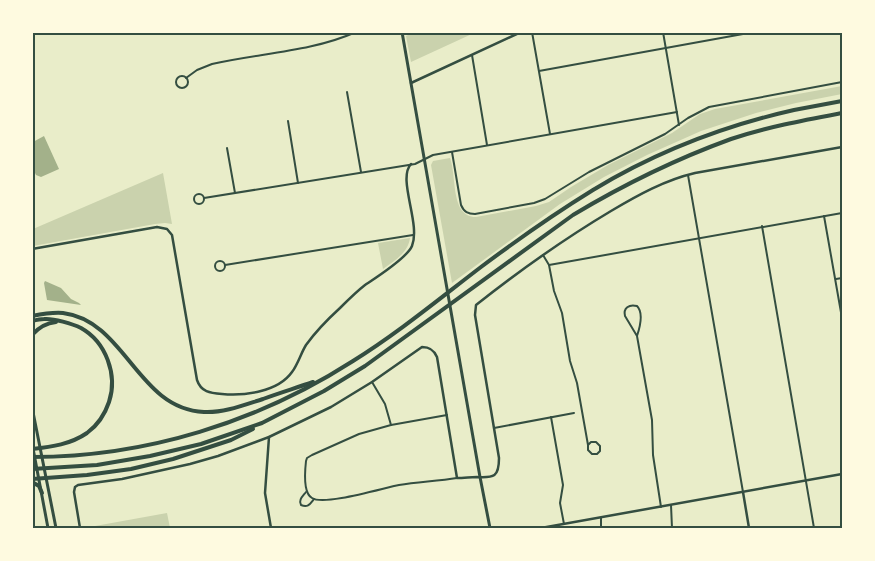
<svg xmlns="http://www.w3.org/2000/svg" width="875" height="561" viewBox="0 0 875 561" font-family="'PT Sans',sans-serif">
<rect width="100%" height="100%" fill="#e9edc9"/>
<!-- green -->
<g fill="#cad2ad">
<path d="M412,33V32L474,33L411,62L406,36Z"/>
<path d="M842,86V94L796,103L756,113L701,131L647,155L604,177L560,204L452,283L431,165L433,161L450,158C457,176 450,217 476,217L536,206L549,202L571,187L608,165L672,133L700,114L715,109Z"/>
<path d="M163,173L172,224L165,223L155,224L33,246V229Z"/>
<path d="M410,238C408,253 394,261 383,269L378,243Z"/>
<path d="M167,513L170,528H84Z"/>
</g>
<!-- water -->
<g fill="#a3b18a">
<path d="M44,136L59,169L41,177L36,175L33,169V142Z"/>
<path d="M45,281L61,288L71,299L79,303L81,305L47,300L44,283Z"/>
</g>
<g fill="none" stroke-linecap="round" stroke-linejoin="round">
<!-- minor -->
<g stroke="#344e41" stroke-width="2">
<path d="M532,32L550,134"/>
<path d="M663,32L679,125"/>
<path d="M472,55L487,145"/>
<path d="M539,71L754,32"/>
<circle cx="182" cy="82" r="6"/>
<path d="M186,78L197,70L212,64C260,53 311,52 356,32"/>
<path d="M347,92L361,172"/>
<path d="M288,121L298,183"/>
<path d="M227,148L235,193"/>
<path d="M452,152L461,205C464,212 468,214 475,214L534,203L545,199L589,172L665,134L688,118L709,107L842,82"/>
<path d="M688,175L743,492"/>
<circle cx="199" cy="199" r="5"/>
<path d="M204,198L415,164L433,155L677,112"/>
<path d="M824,216L842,318"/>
<path d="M762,226L814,528"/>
<path d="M543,255L549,265L554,291L562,313L570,361L577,383L588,445V450L592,454H597L600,451V446L596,442H591L588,445"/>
<circle cx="220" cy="266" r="5"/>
<path d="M225,265L413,235"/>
<path d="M549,265L842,213"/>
<path d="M836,279L842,278"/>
<path d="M637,336L625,316C623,308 629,304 637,306C644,313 640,327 637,336L652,420L653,455L661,507"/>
<path d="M372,382L385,404L391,425"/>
<path d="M447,415L391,425L359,434L312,455L307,458L306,461C305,470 303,493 312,498C324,506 383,488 399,485C419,482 438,481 457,478"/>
<path d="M551,417L563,485L560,503L564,524"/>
<path d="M494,428L574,413"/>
<path d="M306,492C303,496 298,500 301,505C308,508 310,504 314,499"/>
<path d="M671,505L672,528"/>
<path d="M601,518V528"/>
</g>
<!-- tertiary -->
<g stroke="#344e41" stroke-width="2.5">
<path d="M411,83L521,32"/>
<path d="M32,249L157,227L167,229L172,235L197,380C201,392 210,393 222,394C244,396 278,392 292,372C298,364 301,353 306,345C316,331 328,319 340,308C348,300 356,292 365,285C377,277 407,258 412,246C421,223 397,179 411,164"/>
<path d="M269,437L265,493L271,528"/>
<path d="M743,492L749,528"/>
<path d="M80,528L74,492L75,487L78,485L122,479L190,464L218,456L269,437L331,407L372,382L422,347C430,347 434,350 437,357L457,478C464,478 471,477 477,477C494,478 499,477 499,458L475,315L476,305C519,271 564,239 611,211C638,195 665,180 695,173L842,147"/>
<path d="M541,528L842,474"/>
</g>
<!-- secondary -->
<g stroke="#344e41" stroke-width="3">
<path d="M402,32L480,477L490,528"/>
<path d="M32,407L56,528"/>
<path d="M32,443L48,528"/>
</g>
<!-- motorway -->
<g stroke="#344e41" stroke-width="4">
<path d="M32,316C42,314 52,312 63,313C126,321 137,409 204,412C224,413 244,405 263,399C279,393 296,388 313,382"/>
<path d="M32,321C36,320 40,319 44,319C53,318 73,324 81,328C106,342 118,375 109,402C105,414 98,425 87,433C71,444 52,447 32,449"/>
<path d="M32,335C39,327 46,323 56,322"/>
<path d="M32,457C146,457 258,422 353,361C398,333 439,299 481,267C517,240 554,214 593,190C654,153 723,126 794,110C810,107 826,104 842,101"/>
<path d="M32,469L97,465L150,456L201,444L262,423L324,391L365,366L573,215C623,185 676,159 731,139C767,127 805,120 842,113"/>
<path d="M32,479L87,475L131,469L173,459L231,440L253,429"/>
<path d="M32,482L39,486L42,493"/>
</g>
</g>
<!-- border -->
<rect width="875" height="561" fill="none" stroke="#fefae0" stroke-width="68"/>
<rect x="34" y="34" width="807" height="493" fill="none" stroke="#344e41" stroke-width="2"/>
</svg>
